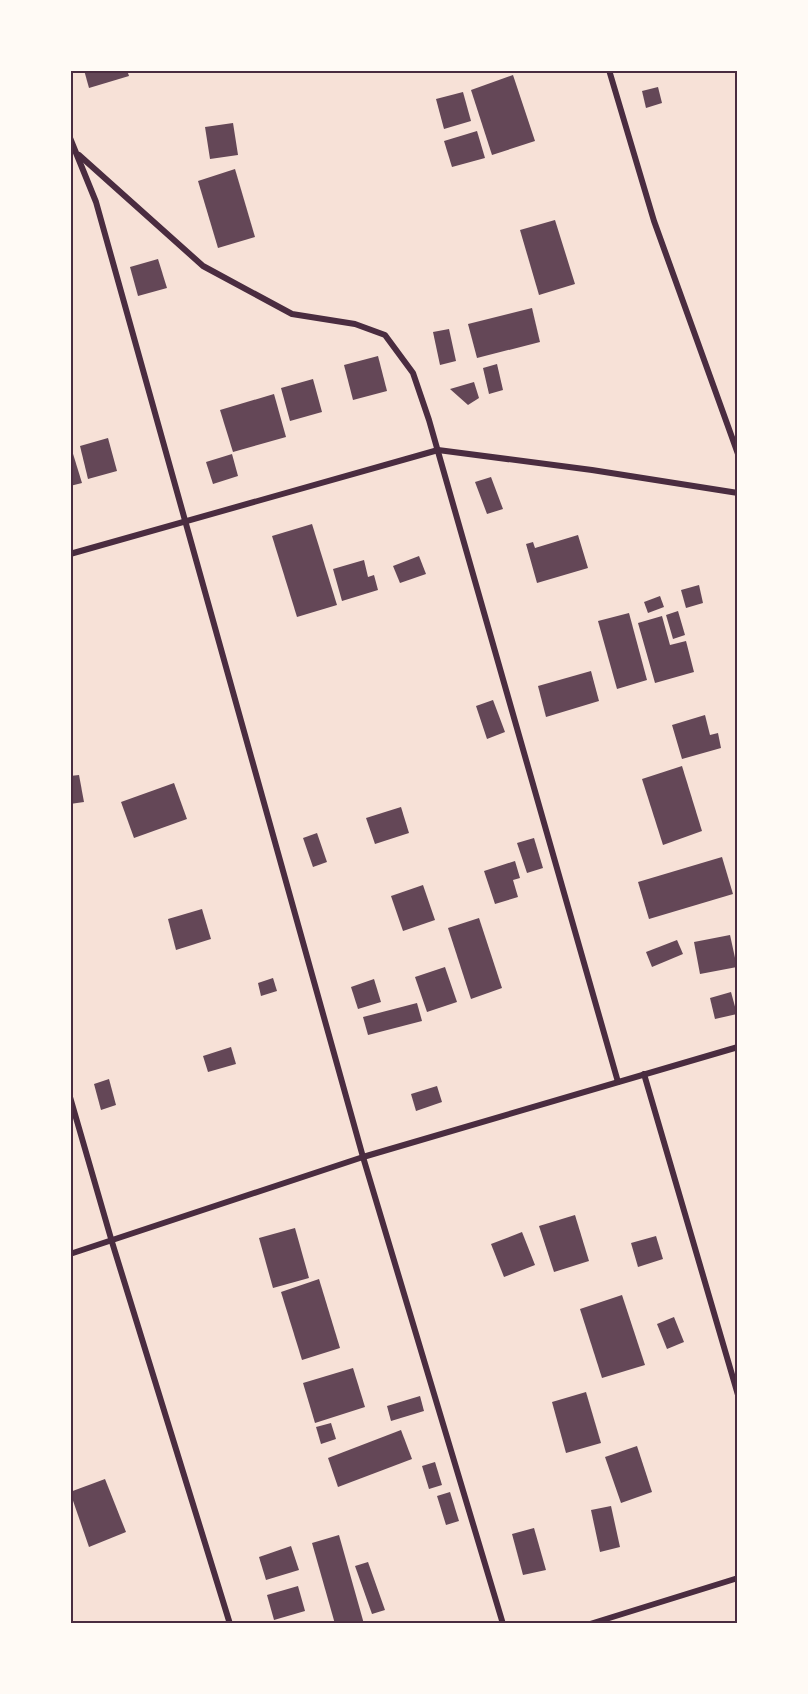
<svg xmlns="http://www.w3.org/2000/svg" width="808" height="1694" viewBox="0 0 808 1694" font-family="Roboto,sans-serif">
<rect width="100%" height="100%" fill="#f7e1d7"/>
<!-- building -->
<g fill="#644757">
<path d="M84,70H127L129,76L89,88Z"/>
<path d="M513,75L535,141L492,155L471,90Z"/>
<path d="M658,87L662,103L646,108L642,91Z"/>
<path d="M463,92L471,121L444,129L436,99Z"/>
<path d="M233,123L238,155L210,159L205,127Z"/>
<path d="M477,131L485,158L452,167L444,141Z"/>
<path d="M235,169L255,237L218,248L198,181Z"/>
<path d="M555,220L575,284L539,295L520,230Z"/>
<path d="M158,259L167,288L138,296L130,267Z"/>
<path d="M532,308L540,342L477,358L468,324Z"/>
<path d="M449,329L456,361L440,365L433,332Z"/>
<path d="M378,356L387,391L353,400L344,365Z"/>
<path d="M497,364L503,390L489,394L483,368Z"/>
<path d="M313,379L322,412L290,421L281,388Z"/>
<path d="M474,382L479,398L468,405L450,389Z"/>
<path d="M274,394L286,437L233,452L220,410Z"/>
<path d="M108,438L117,471L88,479L80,446Z"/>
<path d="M70,444L82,483L70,486Z"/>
<path d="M232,454L238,476L213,484L206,462Z"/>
<path d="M491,477L503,509L487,514L475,482Z"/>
<path d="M312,524L337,605L297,617L272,536Z"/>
<path d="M578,535L588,568L537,583L526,544L533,542L535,548Z"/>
<path d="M419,556L426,574L400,583L393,566Z"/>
<path d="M364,560L368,577L374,575L378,590L342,601L333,569Z"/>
<path d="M699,585L703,603L686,608L681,590Z"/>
<path d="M660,596L664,607L648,613L644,602Z"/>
<path d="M678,611L685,635L673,639L666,615Z"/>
<path d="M629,613L647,680L617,689L598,621Z"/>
<path d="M662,616L670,645L686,641L694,672L655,683L638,623Z"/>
<path d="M591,671L599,701L546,717L538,686Z"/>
<path d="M493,700L505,732L487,739L476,706Z"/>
<path d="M705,715L710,735L718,733L721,748L682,759L672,725Z"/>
<path d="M682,766L702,831L663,845L642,779Z"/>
<path d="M79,775L84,802L70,804V776Z"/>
<path d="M174,783L187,819L134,838L121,802Z"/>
<path d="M401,807L409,833L375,844L366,818Z"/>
<path d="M317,833L327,862L313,867L303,838Z"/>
<path d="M534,838L543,868L527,873L517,843Z"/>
<path d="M722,857L733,894L649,919L638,882Z"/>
<path d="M515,861L520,878L513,880L518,897L495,904L484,871Z"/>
<path d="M423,885L435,920L403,931L391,896Z"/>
<path d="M202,909L211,939L176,950L168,919Z"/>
<path d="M479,918L502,988L471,999L448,928Z"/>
<path d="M730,935L737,967L700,974L694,942Z"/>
<path d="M677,940L683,954L652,967L646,952Z"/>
<path d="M445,967L457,1002L427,1012L415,977Z"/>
<path d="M273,978L277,991L261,996L258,983Z"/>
<path d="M374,979L381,1002L358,1009L351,987Z"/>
<path d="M731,992L737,1014L715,1019L710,998Z"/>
<path d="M417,1003L422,1021L368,1035L363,1017Z"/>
<path d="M231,1047L236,1064L208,1072L203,1056Z"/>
<path d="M109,1079L116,1105L101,1110L94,1084Z"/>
<path d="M437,1086L442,1102L416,1111L411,1094Z"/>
<path d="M575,1215L589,1261L554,1272L539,1226Z"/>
<path d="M295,1228L309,1278L273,1288L259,1238Z"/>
<path d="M522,1232L535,1265L504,1277L491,1244Z"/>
<path d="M656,1236L663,1259L638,1267L631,1243Z"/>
<path d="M319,1279L340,1348L302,1360L281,1292Z"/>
<path d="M622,1295L645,1365L602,1378L580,1309Z"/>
<path d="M674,1317L684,1342L667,1349L657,1324Z"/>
<path d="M353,1368L365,1407L315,1423L303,1383Z"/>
<path d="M586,1392L601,1443L566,1453L552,1402Z"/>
<path d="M420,1396L424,1411L391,1421L387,1406Z"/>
<path d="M331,1423L336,1439L321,1444L316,1427Z"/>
<path d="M401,1430L412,1459L338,1487L328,1458Z"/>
<path d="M637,1446L652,1492L621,1503L605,1457Z"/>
<path d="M435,1462L442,1485L429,1489L422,1466Z"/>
<path d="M105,1479L126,1532L89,1547L70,1492Z"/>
<path d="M450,1492L459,1521L446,1525L437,1496Z"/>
<path d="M611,1506L620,1547L600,1552L591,1510Z"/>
<path d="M534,1528L546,1570L523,1575L512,1534Z"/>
<path d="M339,1535L364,1624H335L312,1543Z"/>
<path d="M291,1546L299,1570L266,1580L259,1557Z"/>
<path d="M368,1562L385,1610L372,1614L355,1566Z"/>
<path d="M298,1586L305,1611L274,1620L267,1595Z"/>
</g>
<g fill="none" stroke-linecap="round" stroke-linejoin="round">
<!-- minor -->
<g stroke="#4a2c40" stroke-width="6">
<path d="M609,70L654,221L738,454"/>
<path d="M70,138L96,202L363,1157L503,1624"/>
<path d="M79,155L203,266L292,314L355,324L385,335L413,373L429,420L618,1082"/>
<path d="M70,554L438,450L592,470L738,493"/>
<path d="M644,1074L738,1395"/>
<path d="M70,1097L112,1242L230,1624"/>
<path d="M70,1254L363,1157L738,1047"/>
<path d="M590,1624L738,1578"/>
</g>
</g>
<!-- border -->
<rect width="808" height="1694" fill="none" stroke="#fffaf5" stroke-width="144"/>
<rect x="72" y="72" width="664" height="1550" fill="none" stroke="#4a2c40" stroke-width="2"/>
</svg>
